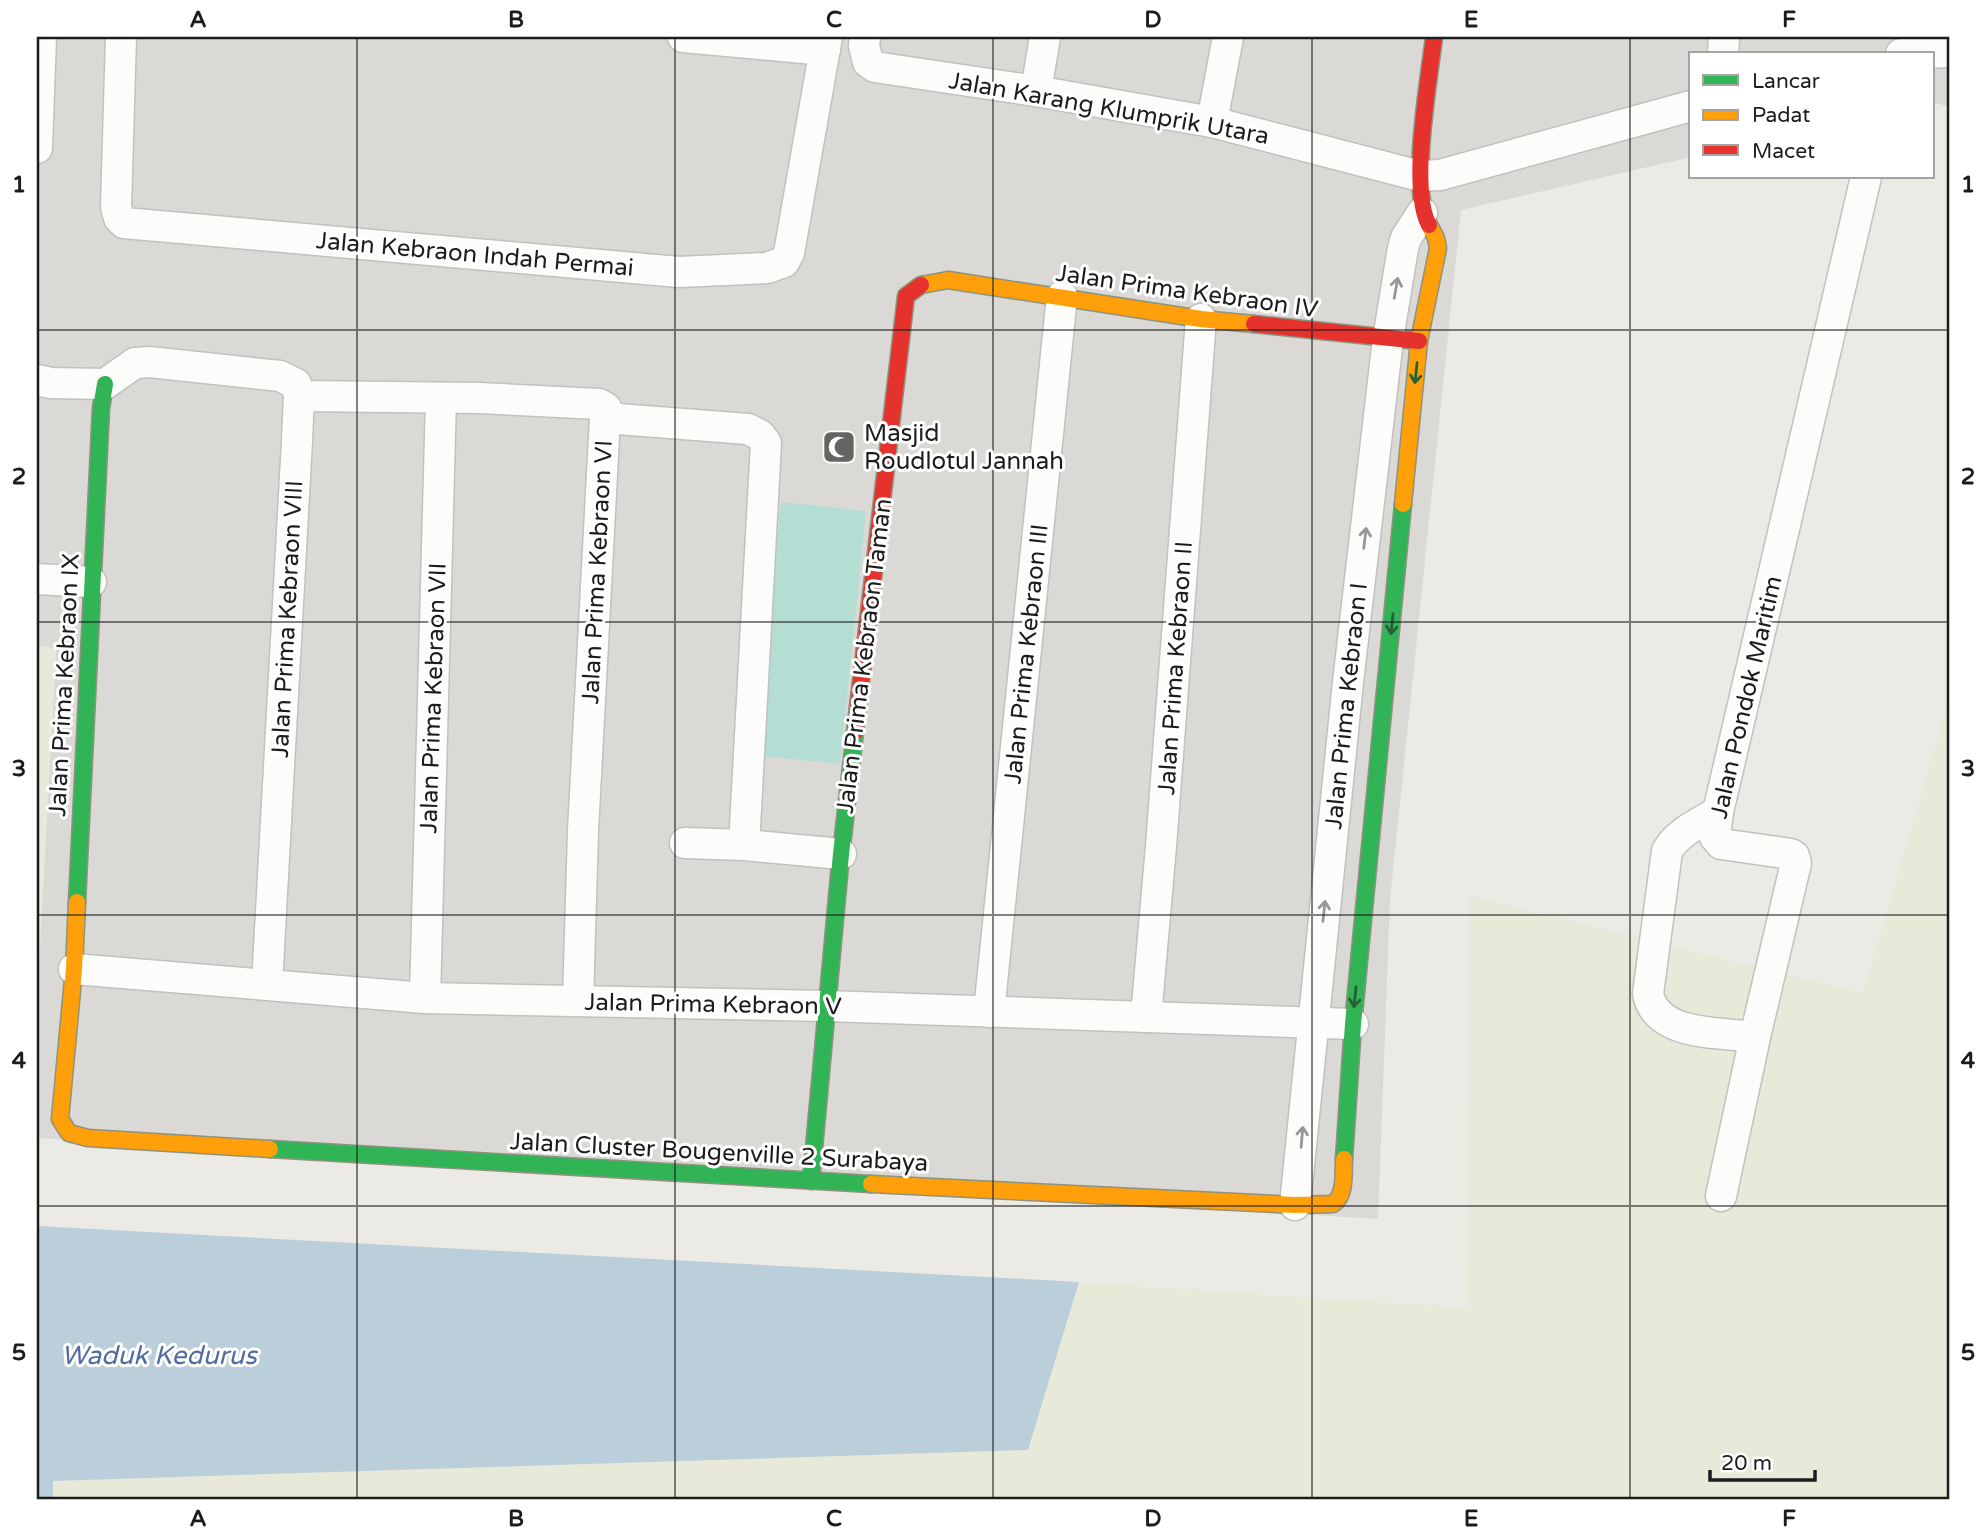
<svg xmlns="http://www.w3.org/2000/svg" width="1987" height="1537" viewBox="0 0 1987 1537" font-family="'Varela Round',sans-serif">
<rect width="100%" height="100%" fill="#ebeae5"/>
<!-- residential -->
<path fill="#dad9d6" d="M37,37H1950V107L1933,102V54H1691V157L1461,210L1390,900L1378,1219L37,1138V1000L56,649L37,645Z"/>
<!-- farmland -->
<g fill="#e7ead9">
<path d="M37,645L56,649L37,1000Z"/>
<path d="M1950,695V1500H53V1481L1028,1450L1079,1282L1468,1308L1469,896L1863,993Z"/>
</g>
<!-- pitch -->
<path fill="#b4ded3" d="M781,502L866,511L840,764L755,755Z"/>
<!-- water -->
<path fill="#bbcfdb" d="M37,1226L1079,1282L1028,1450L53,1481V1500H37Z"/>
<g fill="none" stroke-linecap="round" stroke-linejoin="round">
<defs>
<g id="street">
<path d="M121,37L116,207L119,218L124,223L679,272L767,268L784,262L789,253L827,37"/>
<path d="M683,37L825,50"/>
<path d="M865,37L864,46L868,62L875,67L1036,91L1212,122L1420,176L1440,175L1691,106"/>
<path d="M1723,54L1724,37"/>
<path d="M1901,54L1950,52"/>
<path d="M1036,91L1045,37"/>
<path d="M1212,122L1228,37"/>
<path d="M37,148L41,37"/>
<path d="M37,380L51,383L105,384L135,363L149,362L280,376L296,384L299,396L297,441L267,984"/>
<path d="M299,396L480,398L599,404L606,408L605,418"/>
<path d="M37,579L91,582"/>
<path d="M1718,812C1699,823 1678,832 1667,851L1648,994C1657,1037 1720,1032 1755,1037"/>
<path d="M685,843L744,845L841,854"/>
<path d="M74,969L425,998L827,1006L1353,1024"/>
<path d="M425,998L441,398"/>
<path d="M578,1001L583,831L605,418L748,429L760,435L766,443L744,845"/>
<path d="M989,1012L1062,296"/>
<path d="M1146,1017L1161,846L1201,319"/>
<path d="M1721,1196L1755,1037L1796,863L1794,856L1791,854L1721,844L1715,837L1718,812L1866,177"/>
<path d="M1295,1205L1348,682L1388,339L1403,248L1406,238L1422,213"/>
</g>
<g id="fast">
<path d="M77,902L101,408L105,384"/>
<path d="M270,1149L871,1184"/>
<path d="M1344,1159L1353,1024L1403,504"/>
<path d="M811,1181L841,854L855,732"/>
</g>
<g id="slow">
<path d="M921,285L948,280L1201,319L1254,324"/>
<path d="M1403,504L1419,341L1438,248L1436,238L1429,225"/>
<path d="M77,902L74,969L60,1119L69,1133L88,1138L270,1149"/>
<path d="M871,1184L1295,1205L1333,1204C1346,1195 1343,1174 1344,1159"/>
</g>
<g id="jam">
<path d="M1429,225C1409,190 1429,80 1434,37"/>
<path d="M1254,324L1419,341"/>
<path d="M855,732L906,296L921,285"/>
</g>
</defs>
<!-- street casing -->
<use href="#street" stroke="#c2c1bf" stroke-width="33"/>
<!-- fast casing -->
<use href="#fast" stroke="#8e937f" stroke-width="19"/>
<!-- slow casing -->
<use href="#slow" stroke="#8e937f" stroke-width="19"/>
<!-- jam casing -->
<use href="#jam" stroke="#8e937f" stroke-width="19"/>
<!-- street -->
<use href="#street" stroke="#fcfcfb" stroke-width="30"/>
<!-- fast -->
<use href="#fast" stroke="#30b455" stroke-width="16"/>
<!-- slow -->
<use href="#slow" stroke="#ff9f0a" stroke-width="16"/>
<!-- jam -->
<use href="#jam" stroke="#e5322d" stroke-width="16"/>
</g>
<!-- one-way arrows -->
<defs><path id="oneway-shaft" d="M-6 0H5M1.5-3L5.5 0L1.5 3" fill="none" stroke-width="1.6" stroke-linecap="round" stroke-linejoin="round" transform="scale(1.75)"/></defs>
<g stroke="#979797">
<use href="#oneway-shaft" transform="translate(1396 288) rotate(-80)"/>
<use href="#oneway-shaft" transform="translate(1365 538) rotate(-83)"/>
<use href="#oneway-shaft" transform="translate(1324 911) rotate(-84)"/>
<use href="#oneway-shaft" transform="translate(1302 1137) rotate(-85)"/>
</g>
<g stroke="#256036">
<use href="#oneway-shaft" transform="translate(1416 373) rotate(96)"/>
<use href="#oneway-shaft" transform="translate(1392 624) rotate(96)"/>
<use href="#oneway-shaft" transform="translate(1355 997) rotate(96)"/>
</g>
<!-- grid -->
<path fill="none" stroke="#1c1c1c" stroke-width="2" stroke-opacity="0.55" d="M357,37V1500M675,37V1500M993,37V1500M1312,37V1500M1630,37V1500M37,330H1950M37,622H1950M37,915H1950M37,1206H1950"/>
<!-- icons -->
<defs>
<symbol id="mosque-square" viewBox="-11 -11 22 22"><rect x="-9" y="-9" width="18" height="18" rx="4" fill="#646462" stroke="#fff"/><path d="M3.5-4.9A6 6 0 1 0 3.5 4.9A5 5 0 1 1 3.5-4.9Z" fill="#fff"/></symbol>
</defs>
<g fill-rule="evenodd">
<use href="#mosque-square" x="820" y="428" width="38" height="38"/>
</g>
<g text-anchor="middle" stroke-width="6" stroke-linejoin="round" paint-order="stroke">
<!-- street labels -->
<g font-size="24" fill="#1c1c1c" stroke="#fff">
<text transform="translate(1109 108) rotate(10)" y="8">Jalan Karang Klumprik Utara</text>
<text transform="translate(475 254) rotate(5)" y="8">Jalan Kebraon Indah Permai</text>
<text transform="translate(1187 291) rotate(8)" y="8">Jalan Prima Kebraon IV</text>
<text transform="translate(597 572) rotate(-87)" y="8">Jalan Prima Kebraon VI</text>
<text transform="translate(287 619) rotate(-87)" y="8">Jalan Prima Kebraon VIII</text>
<text transform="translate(1026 654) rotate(-84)" y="8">Jalan Prima Kebraon III</text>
<text transform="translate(864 656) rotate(-83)" y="8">Jalan Prima Kebraon Taman</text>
<text transform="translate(1175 668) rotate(-86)" y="8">Jalan Prima Kebraon II</text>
<text transform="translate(64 685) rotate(-87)" y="8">Jalan Prima Kebraon IX</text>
<text transform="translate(1746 697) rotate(-77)" y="8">Jalan Pondok Maritim</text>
<text transform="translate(433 698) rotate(-88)" y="8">Jalan Prima Kebraon VII</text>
<text transform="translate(1346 706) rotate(-84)" y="8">Jalan Prima Kebraon I</text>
<text transform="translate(713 1004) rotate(1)" y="8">Jalan Prima Kebraon V</text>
<text transform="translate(719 1152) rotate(3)" y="8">Jalan Cluster Bougenville 2 Surabaya</text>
</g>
<!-- poi labels -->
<g font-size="24" fill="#1c1c1c" stroke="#fff" text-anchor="start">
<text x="864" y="441">Masjid<tspan x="864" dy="28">Roudlotul Jannah</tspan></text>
</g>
<!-- water labels -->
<g font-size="26" font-style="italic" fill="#526ba2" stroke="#fff">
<text x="159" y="1364">Waduk Kedurus</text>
</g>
</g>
<!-- border -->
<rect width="1987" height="1537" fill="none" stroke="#ffffff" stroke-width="77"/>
<!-- legend -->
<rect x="1689" y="52" width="245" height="126" fill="#ffffff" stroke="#a4a4a4" stroke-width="2"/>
<rect x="1703" y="75" width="35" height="10" fill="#30b455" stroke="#a4a4a4" stroke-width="2"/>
<text x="1752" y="88" font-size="21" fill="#1c1c1c">Lancar</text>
<rect x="1703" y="110" width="35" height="10" fill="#ff9f0a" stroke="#a4a4a4" stroke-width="2"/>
<text x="1752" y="122" font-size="21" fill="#1c1c1c">Padat</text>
<rect x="1703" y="145" width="35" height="10" fill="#e5322d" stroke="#a4a4a4" stroke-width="2"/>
<text x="1752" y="158" font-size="21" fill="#1c1c1c">Macet</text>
<!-- scale -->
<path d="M1710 1470v10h105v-10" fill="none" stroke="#1c1c1c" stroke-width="3.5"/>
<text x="1721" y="1470" font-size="21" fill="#1c1c1c" stroke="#ffffff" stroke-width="5" paint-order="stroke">20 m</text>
<rect x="38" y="38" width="1910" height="1460" fill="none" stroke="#1c1c1c" stroke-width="2.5"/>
<g font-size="23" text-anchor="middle" font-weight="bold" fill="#1c1c1c">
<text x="198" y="27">A</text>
<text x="516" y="27">B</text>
<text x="834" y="27">C</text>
<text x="1153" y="27">D</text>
<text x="1471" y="27">E</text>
<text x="1789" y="27">F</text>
<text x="19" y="192">1</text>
<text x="1968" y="192">1</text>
<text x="19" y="484">2</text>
<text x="1968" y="484">2</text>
<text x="19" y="776">3</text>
<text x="1968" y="776">3</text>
<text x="19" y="1068">4</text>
<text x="1968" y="1068">4</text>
<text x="19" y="1360">5</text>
<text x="1968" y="1360">5</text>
<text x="198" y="1526">A</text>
<text x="516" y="1526">B</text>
<text x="834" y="1526">C</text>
<text x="1153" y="1526">D</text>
<text x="1471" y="1526">E</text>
<text x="1789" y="1526">F</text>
</g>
</svg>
